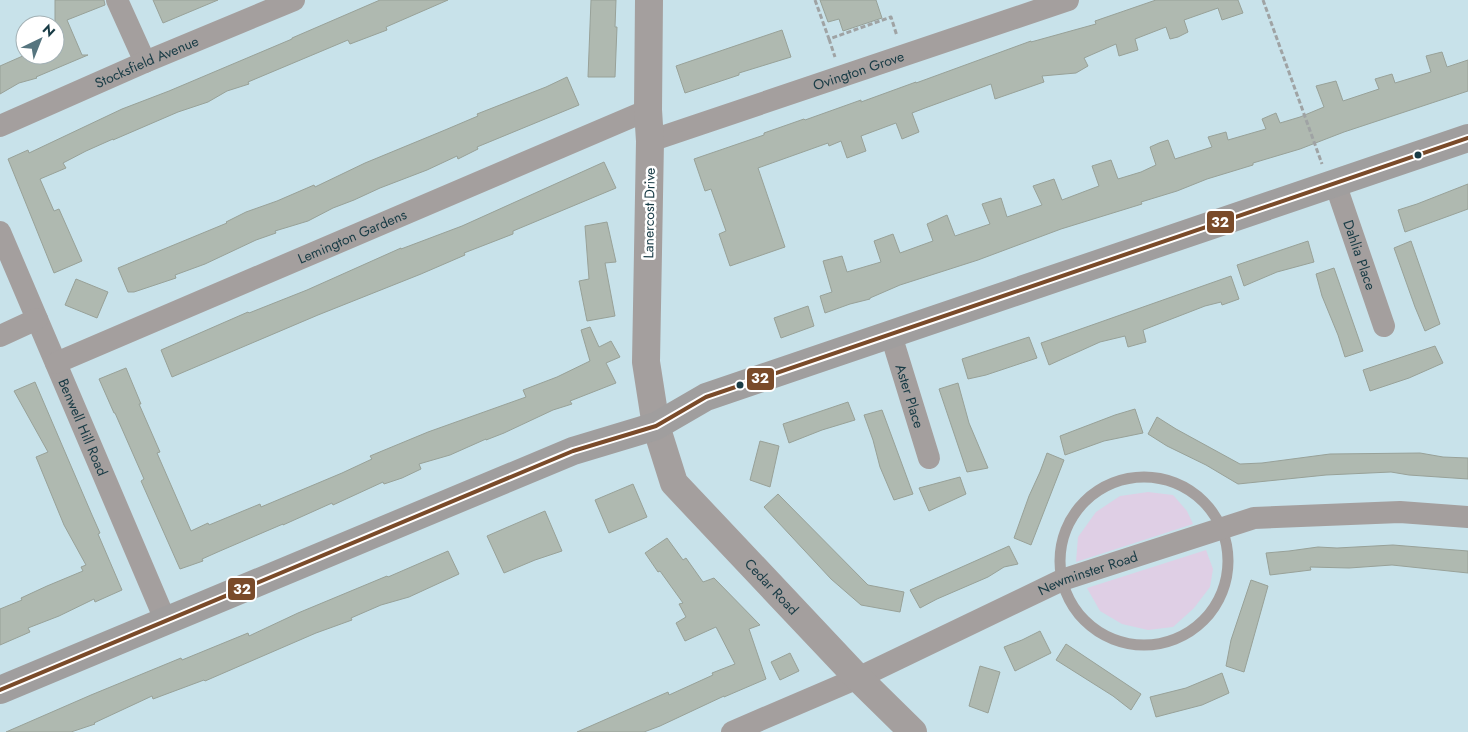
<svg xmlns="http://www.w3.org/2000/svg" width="1468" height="732" viewBox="0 0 1468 732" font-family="Jost,sans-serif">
<rect width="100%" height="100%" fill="#c8e2ea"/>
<!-- green -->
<g fill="#dfcfe5">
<path d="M1148,492L1173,495L1187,511L1193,524L1076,562L1078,537L1096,512L1120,496Z"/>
<path d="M1206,550L1213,569L1210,587L1194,608L1173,627L1148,630L1122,624L1100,611L1087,588Z"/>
</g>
<!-- building -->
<g fill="#afb9b0" stroke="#98a198">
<path d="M55,0H104L105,5L67,20L82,55H88L36,77L37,78L19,83L0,94V66L25,55H55Z"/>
<path d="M153,0H218L163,23Z"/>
<path d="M380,0H448L386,27L387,30L350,44L348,40L248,82L249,84L227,91L208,102L178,112L113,140V139L86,151L63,163L66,168L40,179L54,211L59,209L82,261L54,273L8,159L28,150L29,153L122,109L169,91L292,39V38Z"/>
<path d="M591,0H616L615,27H617L615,77H588Z"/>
<path d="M820,0H876L882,18L843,31L839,19L828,22Z"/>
<path d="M1156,0H1238L1243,13L1222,20L1218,8L1184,20L1188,32L1178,37L1170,39L1166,27L1135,39L1138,50L1119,56L1116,44L1084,58L1088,66L1076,73L1042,76L1044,82L995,99L991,84L925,108L912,113L919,132L902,139L896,123L861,136L866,151L847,158L841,141L829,146L828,143L758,168L785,247L730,266L719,234L726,231L711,189L705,191L694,159L764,135V133L804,119L805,120L861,100V102L916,82V83L1031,41V42L1096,24L1095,21Z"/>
<path d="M782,30L791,57L739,73V75L685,93L676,66Z"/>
<path d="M1442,52L1447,67L1468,60V91L1344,132L1300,149L1253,163V165L1207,179L1177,191L1141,202L1142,204L1061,229L978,260L900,285L870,298V299L850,304L825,313L820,296L832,292L823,261L842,256L847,272L881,262L874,241L893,234L900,253L933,241L927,224L947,215L955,236L990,224L982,204L1001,198L1007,217L1042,205L1033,186L1054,179L1062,200L1099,186L1092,166L1111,160L1118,179L1141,172L1156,165L1150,147L1159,143L1168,140L1175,159L1212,147L1208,137L1226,132L1228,140L1266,129L1262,119L1276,113L1280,123L1300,117L1324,107L1316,86L1336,81L1343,101L1379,89L1375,79L1392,74L1395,83L1431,72L1426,56Z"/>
<path d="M567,77L579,105L477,147L478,149L458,159L457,156L427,170L380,188L354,200L333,208L308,221L275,231L276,233L256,240L205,264L175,275L176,278L134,292H128L118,268L227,223L226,222L246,212L277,201L314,185L315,187L365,163L445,130L478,116L477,114L546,87Z"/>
<path d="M604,162L616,188L513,231V234L464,253L465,255L421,274L318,315L172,377L161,350L248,312L249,313L307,290L401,248V249L462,226Z"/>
<path d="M1468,184V209L1405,232L1398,210L1417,204Z"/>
<path d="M607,222L616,262L605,263L615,316L587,321L579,281L589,279L585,226Z"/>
<path d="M1308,241L1314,262L1277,272L1244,286L1237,265Z"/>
<path d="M1411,241L1440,324L1425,331L1415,307L1394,248Z"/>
<path d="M1334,268L1363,351L1345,357L1338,335L1322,296L1316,274Z"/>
<path d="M1231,276L1239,299L1222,305L1221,302L1205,306L1143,330L1146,342L1128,347L1125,336L1100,342L1049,365L1041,343Z"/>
<path d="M76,279L108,292L97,318L65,305Z"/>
<path d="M808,306L814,326L781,338L774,318Z"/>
<path d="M590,327L599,347L611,341L620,357L606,363L616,383L570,401L572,404L553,410L504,433L486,440V439L450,455L419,464L421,469L402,478L384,484L383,482L333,505L332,503L283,525V524L220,551L202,559L203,561L180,569L141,481L144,479L115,413H114L99,379L126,368L141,404H139L160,452L157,453L191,531L208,523L209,525L260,504L261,507L342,473L372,459L370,456L428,432L526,397L523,390L557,377L590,361L581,330Z"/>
<path d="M1029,337L1037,358L986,375L968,379L962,359Z"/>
<path d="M1435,346L1443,363L1409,378L1370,391L1363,370Z"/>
<path d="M35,382L92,515L100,533L98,534L122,590L95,602L94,599L59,616L28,628L30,632L0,645V609L22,600L21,598L47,586L83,571L81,567L86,565L64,525L36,457L48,452L14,391Z"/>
<path d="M958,383L969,423L988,468L967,472L939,389Z"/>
<path d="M848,402L855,420L822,430L789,443L783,424Z"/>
<path d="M1135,409L1143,433L1104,441L1065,455L1060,436L1115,415Z"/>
<path d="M882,410L913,494L894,500L880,467L873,440L864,415Z"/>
<path d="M1157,417L1176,429L1240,464L1262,463L1330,454L1420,453L1443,457L1468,458V479L1409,475L1391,472L1326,475L1238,484L1206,465L1167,446L1148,434Z"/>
<path d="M760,441L779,446L770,487L750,480Z"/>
<path d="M1047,453L1064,460L1031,545L1014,538L1029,496L1040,472Z"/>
<path d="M960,477L966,494L929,511L919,488Z"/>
<path d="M633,484L647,517L609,533L595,500Z"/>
<path d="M778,494L868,585L904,592L900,612L861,605L831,579L764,507Z"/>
<path d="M545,511L562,551L535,560L504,573L487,536Z"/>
<path d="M667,538L683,560L686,558L703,582L714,578L760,625L749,629L766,679L724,697V696L660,726L644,732H577L668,692L669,695L713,675L712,673L735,664L716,627L685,641L676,623L686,617L679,604L683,603L660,571L658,572L645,553Z"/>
<path d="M1393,545L1468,551V573L1392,565L1349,568L1310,567L1311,570L1270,575L1266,553L1289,551L1318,547L1337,548Z"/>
<path d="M1009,546L1018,564L1004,567L988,577L937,599L920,608L910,590Z"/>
<path d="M448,551L459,574L409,597L381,605L351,618L352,620L316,633L205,681L204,680L153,699L152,696L94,723L95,724L71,732H6L91,695L181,658L182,660L248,633L249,636L298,613L387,576L388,577Z"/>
<path d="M1251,580L1268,586L1244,672L1226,666L1231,640Z"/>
<path d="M1040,631L1051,653L1015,671L1004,647L1022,640Z"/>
<path d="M1066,644L1141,694L1131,710L1113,696L1056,660Z"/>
<path d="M790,653L799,671L780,680L771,662Z"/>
<path d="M980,666L1000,672L988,713L969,706Z"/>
<path d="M1222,673L1229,693L1202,705L1156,717L1150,697L1186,688Z"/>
</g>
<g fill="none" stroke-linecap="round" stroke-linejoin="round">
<!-- path -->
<g stroke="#9fa3a4" stroke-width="3" stroke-dasharray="5 2.5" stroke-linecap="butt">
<path d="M815,0L829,39L891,17L897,36"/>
<path d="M1263,0L1322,164"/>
<path d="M829,39L835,57"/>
</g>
<!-- service -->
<circle stroke="#a49f9e" stroke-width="11" cx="1144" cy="561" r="84"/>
<!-- minor -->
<g stroke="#a49f9e" stroke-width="22">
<path d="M117,0L145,62"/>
<path id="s1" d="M0,126L145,62L294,0"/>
<path id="s2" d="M650,141L1068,0"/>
<path id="s3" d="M1335,183L1384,326"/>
<path id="s4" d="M0,232L166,622"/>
<path id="s5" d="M891,335L929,458"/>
<path d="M0,336L37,319"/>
<path id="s6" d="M56,363L648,110"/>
<path id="s7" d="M732,732L858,678L1062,580L1254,518L1400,512L1468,517"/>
</g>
<!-- tertiary -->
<path stroke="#a49f9e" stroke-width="28" id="s8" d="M649,0L648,110L650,141L646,362L656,426L674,483L858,678L913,732"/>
<!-- secondary -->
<path stroke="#a09e9e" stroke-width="28" d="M0,690L573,451L656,426L706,397L1468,138"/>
<defs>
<path id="bus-1" d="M0,690L573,451L656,426L706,397L1468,138"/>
</defs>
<!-- bus-1 casing -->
<use href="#bus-1" stroke="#fff" stroke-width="8"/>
<!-- bus-1 -->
<use href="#bus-1" stroke="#7a4b2a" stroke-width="4"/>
</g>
<!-- markers -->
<g fill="#183b45" stroke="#fff" stroke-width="2">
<circle cx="1418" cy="155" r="4.5"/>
<circle cx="740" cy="385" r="4.5"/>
</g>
<g text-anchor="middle" stroke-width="5" stroke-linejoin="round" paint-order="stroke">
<!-- street labels -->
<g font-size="14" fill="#183b45" stroke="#fff">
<text dy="5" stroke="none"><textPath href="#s1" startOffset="160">Stocksfield Avenue</textPath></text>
<text dy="5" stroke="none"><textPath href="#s2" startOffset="220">Ovington Grove</textPath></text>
<text transform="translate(649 213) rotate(-89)" y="5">Lanercost Drive</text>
<text dy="5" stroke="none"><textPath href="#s6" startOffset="322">Lemington Gardens</textPath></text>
<text dy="5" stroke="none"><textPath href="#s3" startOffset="76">Dahlia Place</textPath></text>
<text dy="5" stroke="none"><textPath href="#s5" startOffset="64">Aster Place</textPath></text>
<text dy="5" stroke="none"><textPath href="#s4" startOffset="212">Benwell Hill Road</textPath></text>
<text dy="5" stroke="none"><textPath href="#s7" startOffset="390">Newminster Road</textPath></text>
<text dy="5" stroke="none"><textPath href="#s8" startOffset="629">Cedar Road</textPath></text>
</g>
</g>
<g stroke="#fff" stroke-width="2">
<rect x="1206" y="210" width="29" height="24" rx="5" fill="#7a4b2a"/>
<rect x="746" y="367" width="29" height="24" rx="5" fill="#7a4b2a"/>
<rect x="227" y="577" width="29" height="24" rx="5" fill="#7a4b2a"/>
</g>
<g font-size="14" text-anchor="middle" font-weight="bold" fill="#fff">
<text x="1220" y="227">32</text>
<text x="760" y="383">32</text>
<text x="242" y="594">32</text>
</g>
<!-- north arrow -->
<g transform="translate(40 40) rotate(43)"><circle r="24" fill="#ffffff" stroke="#a3b1b5"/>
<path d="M0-4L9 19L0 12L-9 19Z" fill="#56757f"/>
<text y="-8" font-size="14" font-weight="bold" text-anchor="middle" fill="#183b45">N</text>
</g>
</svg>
